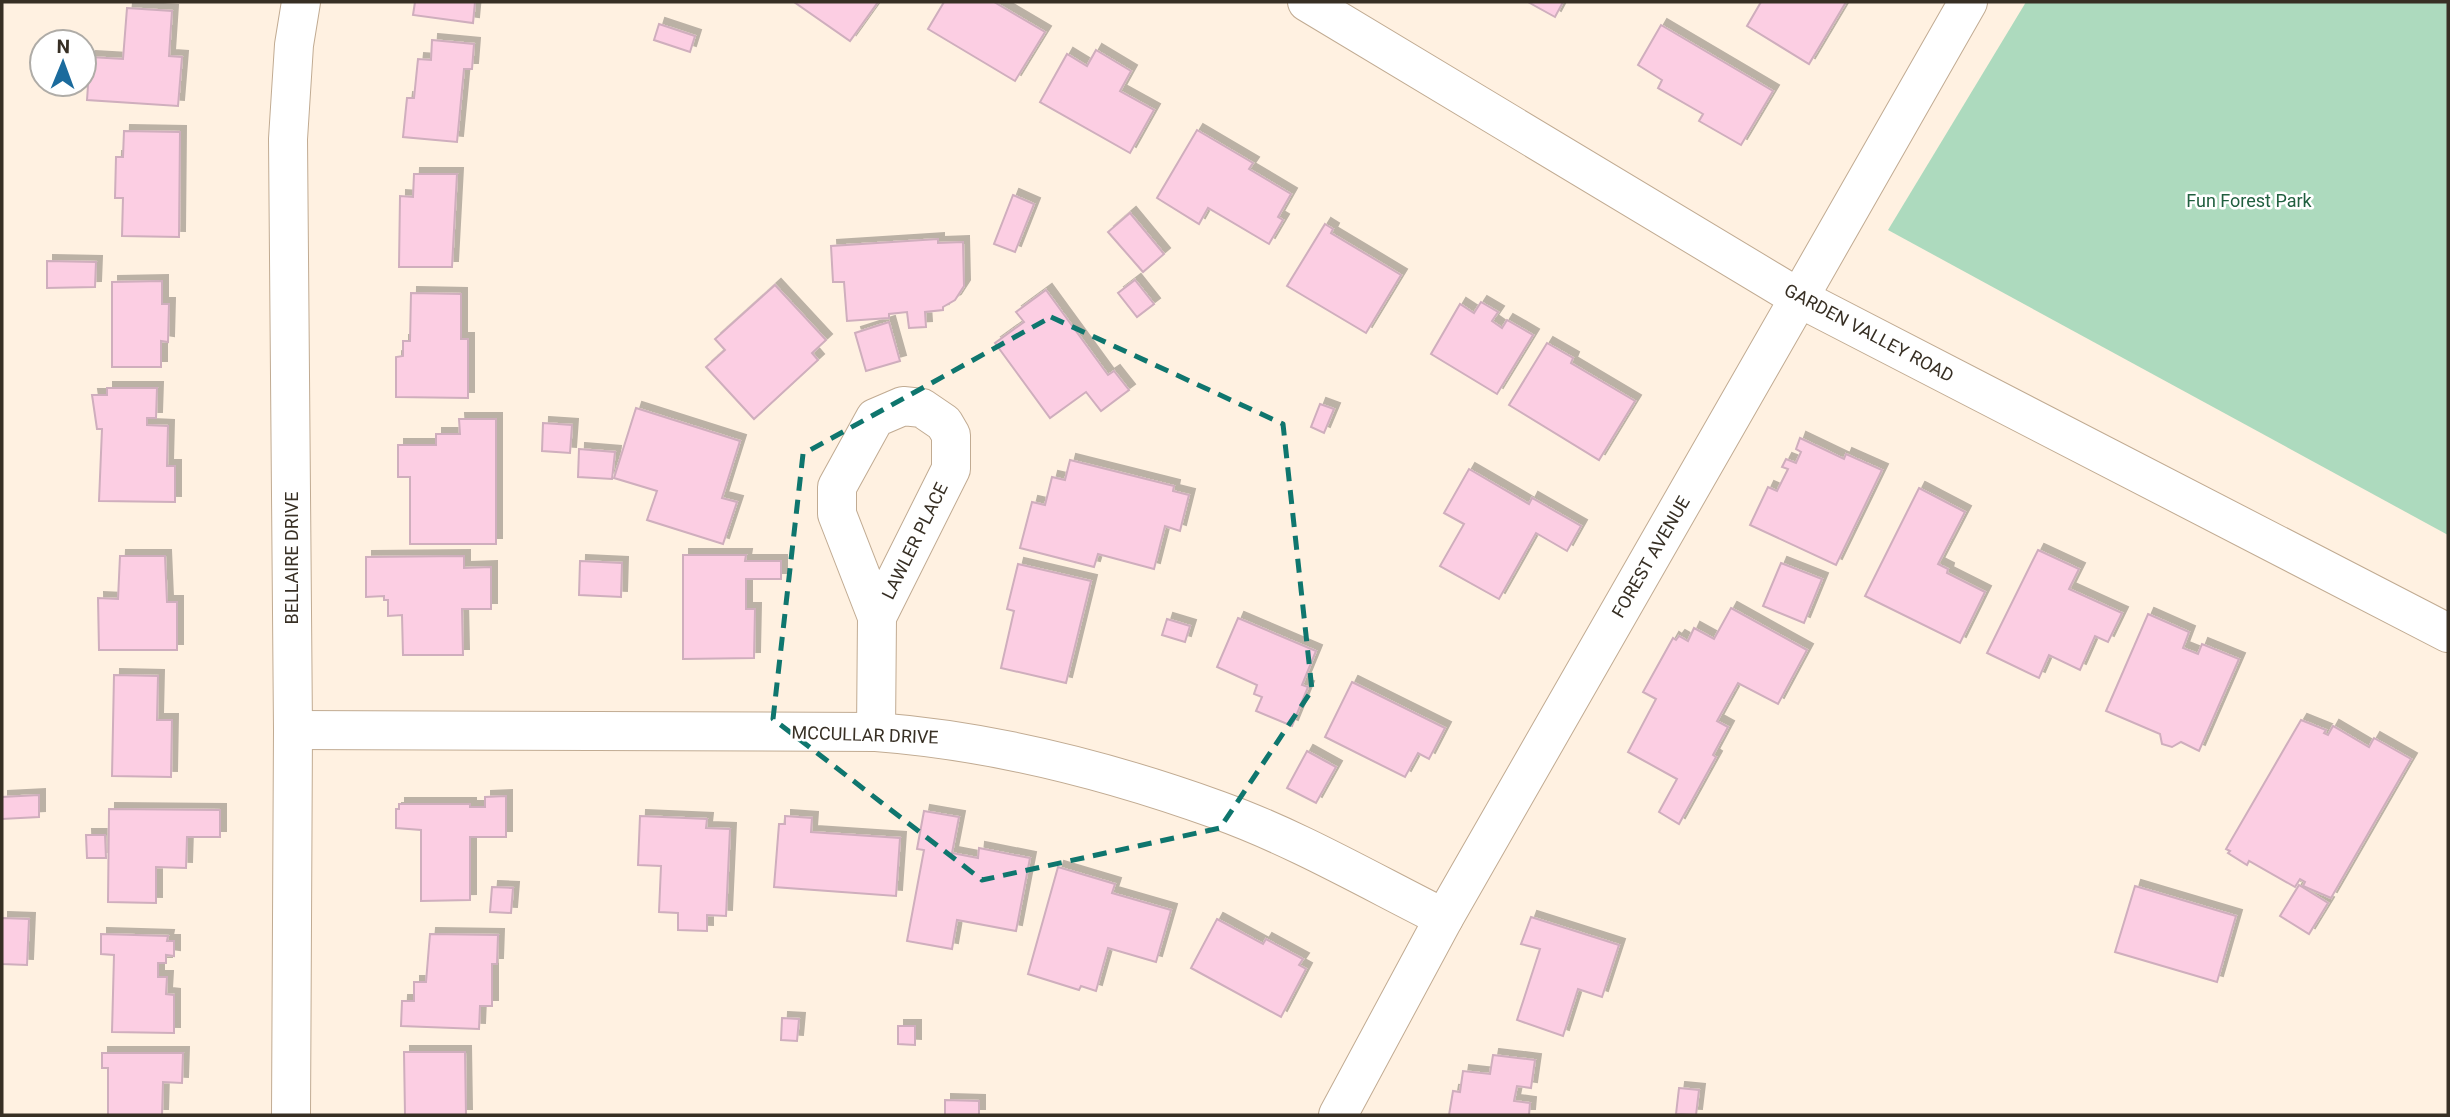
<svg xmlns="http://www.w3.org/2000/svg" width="2450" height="1117" viewBox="0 0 2450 1117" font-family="Roboto,sans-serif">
<defs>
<filter id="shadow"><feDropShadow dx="6" dy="-6" stdDeviation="0" flood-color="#0004"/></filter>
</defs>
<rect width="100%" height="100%" fill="#fff1e1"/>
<!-- green -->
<path fill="#addabe" d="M2026,2H2448V535L1888,230Z"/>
<!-- building -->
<g fill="#fccee3" stroke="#cfaebd" stroke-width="2" filter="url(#shadow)">
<path d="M415,2H475L473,23L413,15Z"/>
<path d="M794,2H878L850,41Z"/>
<path d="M944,2H994L1045,32L1015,81L928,29Z"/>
<path d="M1528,2H1563L1555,17Z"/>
<path d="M1761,2H1846L1809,64L1747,26Z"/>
<path d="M127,8L172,11L169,56L182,57L178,106L87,100L90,57L123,59Z"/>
<path d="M659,24L695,36L690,52L654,40Z"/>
<path d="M1661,25L1773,91L1741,145L1699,121L1703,114L1658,88L1662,80L1638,65Z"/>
<path d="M432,40L474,44L472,69H464L457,142L403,137L407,98H414L418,59L431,60Z"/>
<path d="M1096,50L1131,71L1120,91L1154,110L1130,153L1040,102L1067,54L1087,66Z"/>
<path d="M1197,130L1253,163L1249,169L1291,194L1278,217L1283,220L1269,244L1208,208L1199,224L1157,198Z"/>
<path d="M124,131L180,132L179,237L122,236L123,198H115L116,157H123Z"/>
<path d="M414,174H457L452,267H399L400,196L413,197Z"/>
<path d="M1013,195L1034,204L1015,252L994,244Z"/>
<path d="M1130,213L1164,254L1143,272L1108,232Z"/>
<path d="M1325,224L1333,229L1331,233L1401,275L1366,333L1287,286Z"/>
<path d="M938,239V243L963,242L964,286L955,300L943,307V310L925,312L926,327L909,328L907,312L889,314V318L847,321L844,282H833L831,246Z"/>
<path d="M47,261L96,262L95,287L47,288Z"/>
<path d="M1135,280L1154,304L1137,317L1118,293Z"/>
<path d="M162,281V304H169L168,342L161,341V367H112V282Z"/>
<path d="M775,285L826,340L812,353L818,360L754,419L706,367L725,350L715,339Z"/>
<path d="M1046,290L1108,375L1114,371L1129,390L1101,411L1086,392L1050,418L995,343L1024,322L1016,312Z"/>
<path d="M411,293L461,294V339H468V398L396,397V357L403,356V341H410Z"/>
<path d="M1481,302L1498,312L1492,321L1502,328L1507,320L1533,335L1497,394L1431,354L1460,304L1474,313Z"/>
<path d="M889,322L900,361L866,371L855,333Z"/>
<path d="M1547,343L1573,358L1571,363L1635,401L1599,460L1509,405Z"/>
<path d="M107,388H157L156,418H147V425L168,426L167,466H175V502L99,501L102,429H97L92,395H107Z"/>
<path d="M1320,404L1334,409L1324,433L1311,427Z"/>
<path d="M636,408L740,441L722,498L737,502L723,544L647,520L657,491L614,478Z"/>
<path d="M459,419H496V544H410V477H398V445H436V434H460Z"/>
<path d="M543,423L572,425L570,453L542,451Z"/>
<path d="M1800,438L1844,459L1846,454L1882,470L1836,565L1750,525L1768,487L1777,491L1788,469L1782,467L1786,459L1796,463L1801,452L1796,449Z"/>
<path d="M579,449L615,452L612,479L578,477Z"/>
<path d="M1070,460L1174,486L1173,491L1189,495L1180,531L1165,526L1154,569L1098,554L1094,567L1020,548L1032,502L1045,505L1052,477L1065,480Z"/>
<path d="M1469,469L1529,504L1532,498L1581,526L1567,551L1536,533L1499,599L1440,566L1464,524L1444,513Z"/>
<path d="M1919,488L1965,512L1938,564L1948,569L1947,573L1985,592L1960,643L1865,596Z"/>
<path d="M2038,550L2079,569L2069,589L2122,613L2108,642L2095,636L2080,670L2049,655L2039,678L1987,653Z"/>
<path d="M683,555H746L745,561H781V579H746V609H755L754,658L683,659Z"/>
<path d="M120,556H165L167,602H177V650H99L98,598L118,599Z"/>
<path d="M464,556V568L491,567V609H462L463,655H403L402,615L388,616V600H384V596L366,597V557Z"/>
<path d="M580,561L622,563L621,597L579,595Z"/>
<path d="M1781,563L1822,579L1804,623L1763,606Z"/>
<path d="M1018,564L1091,581L1066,683L1001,668L1014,611L1007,609Z"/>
<path d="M1731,608L1807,650L1778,704L1738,683L1717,721L1728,727L1713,755L1716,757L1679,824L1659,812L1677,779L1628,752L1656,699L1643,692L1673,638L1676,640L1679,636L1688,641L1694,628L1714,639Z"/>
<path d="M2148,614L2189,632L2183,648L2198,654L2202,644L2239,659L2199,751L2181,742L2172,747L2162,744L2160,734L2106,711Z"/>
<path d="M1238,618L1316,651L1302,685L1308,687L1292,726L1256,711L1262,697L1254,694L1257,685L1217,667Z"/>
<path d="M1167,619L1190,626L1185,642L1162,635Z"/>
<path d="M114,675L158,676L157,720H172L171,777L112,776Z"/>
<path d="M1352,682L1445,728L1429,759L1418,753L1405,777L1325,737Z"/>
<path d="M2301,720L2326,730L2324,733L2328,735L2333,726L2369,747L2374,738L2411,759L2331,898L2303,886L2305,882L2300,879L2295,887L2249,861L2247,865L2228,853L2230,851L2226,849Z"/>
<path d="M1307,751L1336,767L1316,803L1287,788Z"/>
<path d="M39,795V817L2,819V797Z"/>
<path d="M506,796V837H470V900L421,901V830L396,828V809H399V804H470V807H485V797Z"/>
<path d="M109,809L220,810V837H187L186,868L156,867V903L108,902Z"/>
<path d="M924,811L959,817L952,853L978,858L979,848L1030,858L1016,931L957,920L952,949L907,941L924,850L917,849Z"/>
<path d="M640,816L707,819L706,828L730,829L726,916L707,915V931L678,930V913L659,912L661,866L638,865Z"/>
<path d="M785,816L812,818L811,832L900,838L896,896L774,887L779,824H785Z"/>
<path d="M86,835H105L106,858H87Z"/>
<path d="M1058,867L1115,884L1112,893L1171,910L1156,962L1108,948L1096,991L1081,986L1079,990L1028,974Z"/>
<path d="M2299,885L2328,903L2309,934L2280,916Z"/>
<path d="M2135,886L2236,916L2217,982L2115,952Z"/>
<path d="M492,887L513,888L511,913L490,912Z"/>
<path d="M1531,917L1619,945L1602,997L1578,989L1563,1036L1517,1020L1540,949L1521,944Z"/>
<path d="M2,918L29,919L27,965L2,964Z"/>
<path d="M1217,919L1263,944L1266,939L1303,959L1299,965L1306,969L1281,1017L1191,968Z"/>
<path d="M101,934L168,936L167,941H174V956L166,955V963H158V977H167L166,994L174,995V1033L112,1032L114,955L101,954Z"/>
<path d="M430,934L498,935L497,964H492V1006H480L479,1029L401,1026L402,1001H414V982H426Z"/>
<path d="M782,1018L799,1019L797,1041L781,1040Z"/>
<path d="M898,1026H915V1045L898,1044Z"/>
<path d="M404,1052H465L466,1115H405Z"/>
<path d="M102,1053H183L182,1083L163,1082L162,1115H108V1068H102Z"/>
<path d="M1493,1055L1535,1060L1531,1088L1517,1086L1514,1101L1530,1103L1529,1115H1449L1453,1091L1460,1092L1463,1071L1490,1074Z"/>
<path d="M1679,1088L1699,1090L1696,1115L1676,1114Z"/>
<path d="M945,1100L979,1101V1115H945Z"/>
</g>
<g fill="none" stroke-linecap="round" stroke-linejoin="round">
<defs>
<g id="street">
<path d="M1799,298L1968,2"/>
<path d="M293,730L876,732C994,741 1107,770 1218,810C1296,838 1370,881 1444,918"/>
<path d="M876,732L877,617L951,469V435L944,423L922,408L903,406L875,418L837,487V514L877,617"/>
<path d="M291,1115L293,730L288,139L294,45L301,2"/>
</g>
<g id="secondary">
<path d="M1307,2L1799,298L2448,633"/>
<path d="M1338,1115L1444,918L1799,298"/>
</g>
</defs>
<!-- street casing -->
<use href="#street" stroke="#c1ab92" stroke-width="40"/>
<!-- secondary casing -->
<use href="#secondary" stroke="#c1ab92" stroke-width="40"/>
<!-- street -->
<use href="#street" stroke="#fff" stroke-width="38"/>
<!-- secondary -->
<use href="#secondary" stroke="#fff" stroke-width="38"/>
</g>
<!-- marked area -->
<path fill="none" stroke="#0f766e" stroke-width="5" stroke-dasharray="14 9" stroke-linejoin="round" d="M1051,317L1283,424L1312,690L1220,828L982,880L773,719L803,454Z"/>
<g text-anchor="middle" stroke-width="5" stroke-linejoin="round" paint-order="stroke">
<!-- park labels -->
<g font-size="18" fill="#205f3f" stroke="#fff">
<text x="2249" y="207">Fun Forest Park</text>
</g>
<!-- street labels -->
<g font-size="18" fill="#372f24" stroke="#fff">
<text transform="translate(1869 333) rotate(28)" y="6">GARDEN VALLEY ROAD</text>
<text transform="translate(915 541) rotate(-64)" y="6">LAWLER PLACE</text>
<text transform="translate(1651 557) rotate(-60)" y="6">FOREST AVENUE</text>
<text transform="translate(292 558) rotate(-90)" y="6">BELLAIRE DRIVE</text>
<text transform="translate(865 735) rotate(2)" y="6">MCCULLAR DRIVE</text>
</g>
</g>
<!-- border -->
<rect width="2450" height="1117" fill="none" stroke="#372f24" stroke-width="7"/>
<!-- north arrow -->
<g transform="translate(63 63) rotate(1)"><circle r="33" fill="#ffffff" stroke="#afaca7" stroke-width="2"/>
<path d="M0-5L12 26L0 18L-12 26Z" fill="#1b6b9d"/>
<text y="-10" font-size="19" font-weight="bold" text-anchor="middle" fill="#372f24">N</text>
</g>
</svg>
